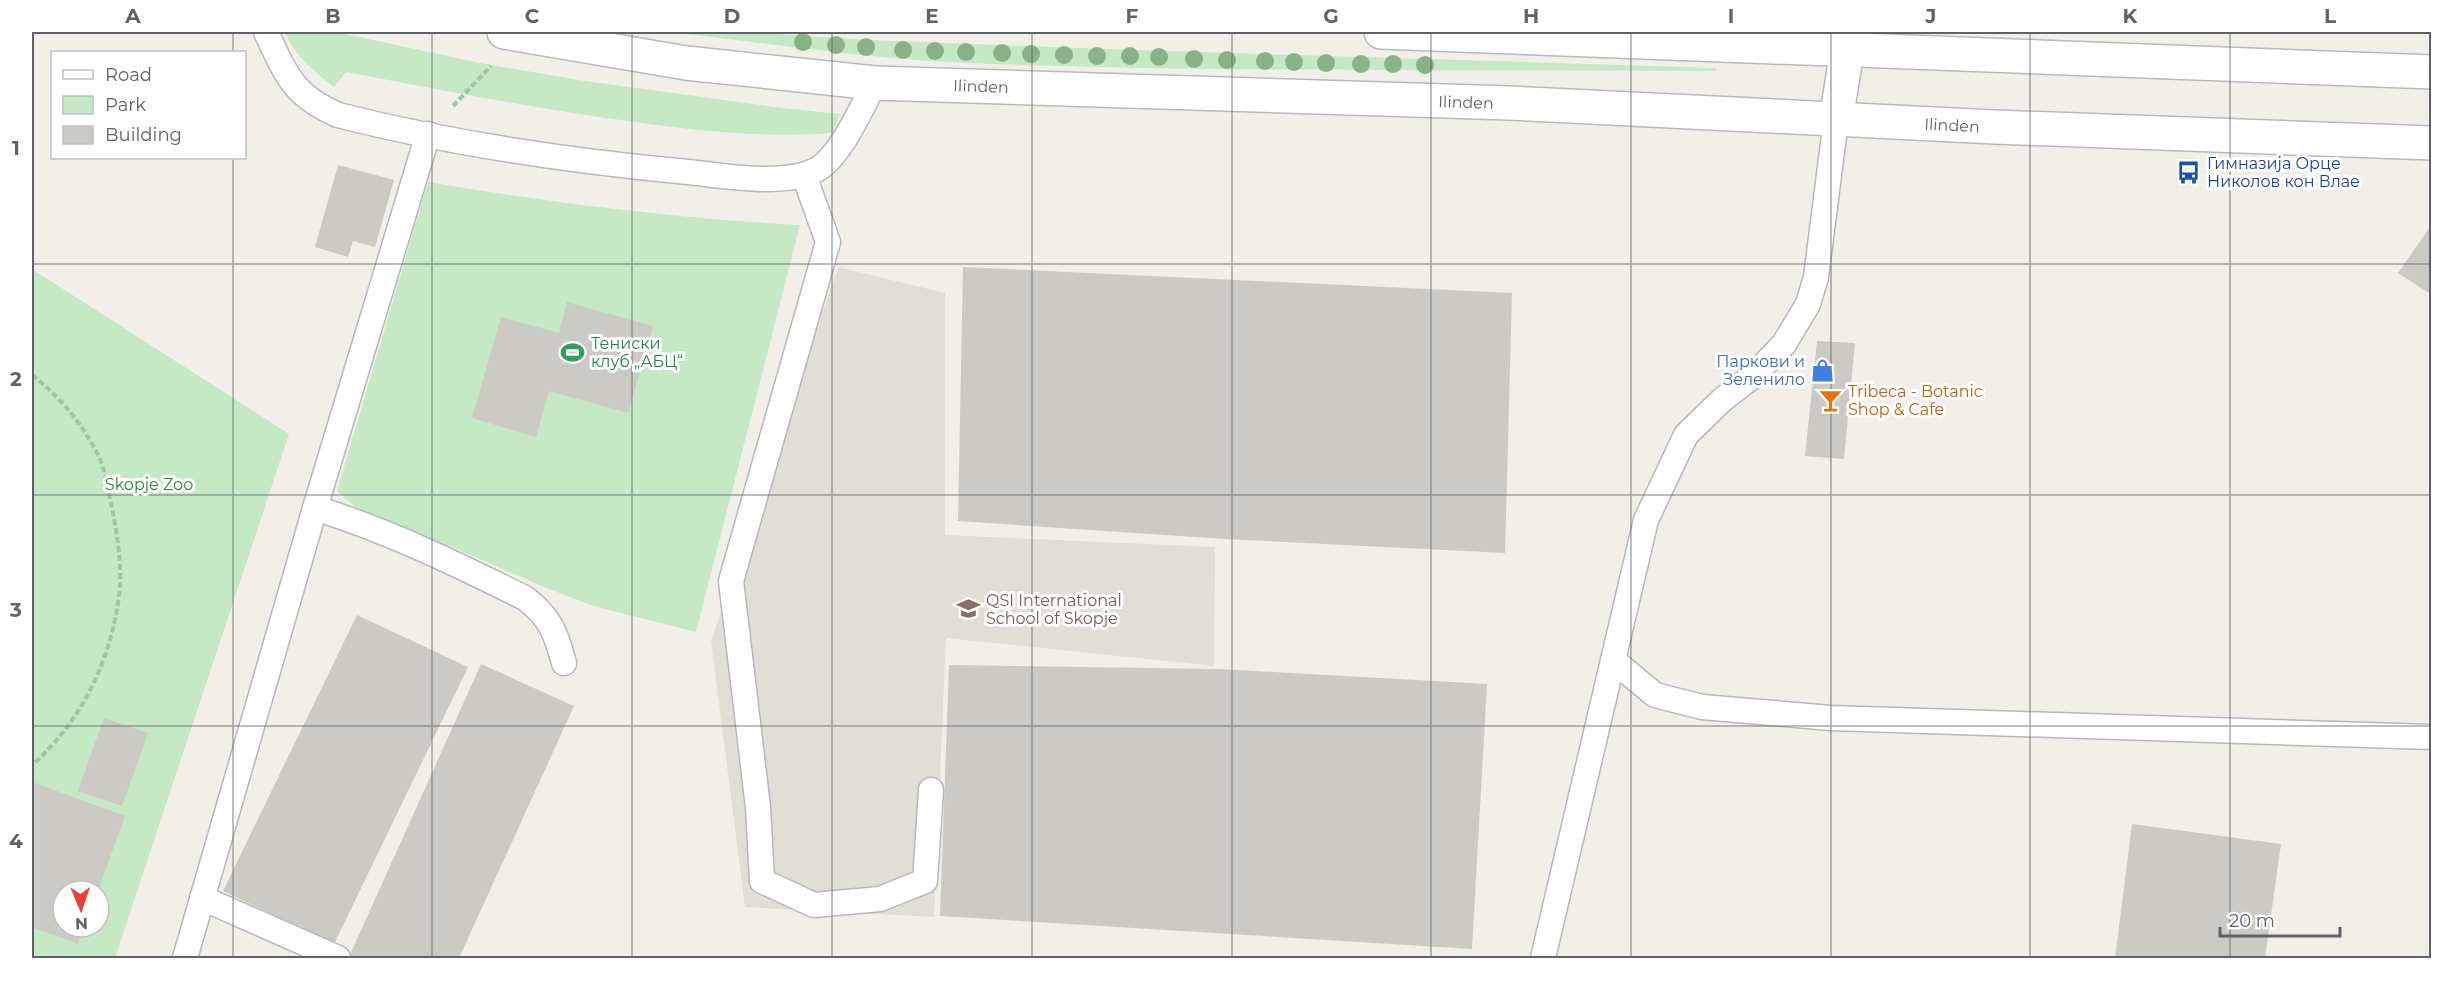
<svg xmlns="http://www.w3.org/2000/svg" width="2463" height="990" viewBox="0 0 2463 990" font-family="Montserrat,sans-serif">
<rect width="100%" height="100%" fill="#f1efe8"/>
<!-- education -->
<path fill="#e1ded6" d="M838,267L945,293V535L1215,547L1214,666L946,638L934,917L745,907L711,641Z"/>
<!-- green -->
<g fill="#c5e8c5" fill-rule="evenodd">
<path d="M285,32H336L480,63L578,80L782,108L840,114L832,133C763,138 696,131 628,121C533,108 440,90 346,72L334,87C314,72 295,56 285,32Z"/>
<path d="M669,32H745L868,40L1105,49L1716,68V71C1467,69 1217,73 968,63C868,59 768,43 669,32Z"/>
<path d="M428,182C552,203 674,218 800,225L696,632L594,606L544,587L429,537L358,509L337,491Z"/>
<path d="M32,269L289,434L115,958H32ZM63,891H99V927H63Z"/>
</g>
<!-- building -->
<g fill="#cccac5">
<path d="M338,165L394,180L375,247L353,241L348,257L315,247Z"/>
<path d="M2432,224V295L2398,273Z"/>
<path d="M963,267L1512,293L1505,553L1225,539L958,521Z"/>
<path d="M567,302L653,326L628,413L549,391L536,437L472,418L501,317L559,333Z"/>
<path d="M1817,341L1855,343L1844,459L1805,456Z"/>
<path d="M357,615L468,667L334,944L223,891Z"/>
<path d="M481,664L574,706L459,958H352L349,957Z"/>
<path d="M949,665L1219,669L1487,684L1472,949L940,916Z"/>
<path d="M104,718L148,733L122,806L78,791Z"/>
<path d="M32,782L125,816L98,891H63V927H85L78,944L32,927Z"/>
<path d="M2132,824L2281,844L2265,958H2115Z"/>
</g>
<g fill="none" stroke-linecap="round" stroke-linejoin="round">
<defs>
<g id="lane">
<path d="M266,32C286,74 292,95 338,115C452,144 570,161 688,172C723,176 781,186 814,171C840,159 861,108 875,83"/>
<path d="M804,175L828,242L731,581L758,807L762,881L814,905L880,899L925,881L931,790"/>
<path d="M315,508C389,531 456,564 525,598C550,617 556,633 564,663"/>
<path d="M1614,661L1655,695L1702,707L1831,718L2432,737"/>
<path d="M202,898L338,958"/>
<path d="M185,958L315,508L428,134"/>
<path d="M1543,958L1646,520L1686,435L1722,400L1754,375L1784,344L1808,304L1816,277L1836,120"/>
</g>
<g id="secondary">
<path d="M504,32L686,63L875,83L1509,103L1995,127L2432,143"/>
<path d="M1381,32L2432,72"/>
<path d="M1836,120L1850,32"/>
</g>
</defs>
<!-- lane casing -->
<use href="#lane" stroke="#b5b8bc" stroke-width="27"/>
<!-- secondary casing -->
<use href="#secondary" stroke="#b6babf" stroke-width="36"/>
<!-- path -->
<g stroke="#9cc7a9" stroke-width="4" stroke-dasharray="6 3" stroke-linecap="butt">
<path d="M453,106L491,66"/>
<path d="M32,375C60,397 82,423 98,455C106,471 108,491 112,508C117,533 121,560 120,585C115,652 83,721 32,765"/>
</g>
<!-- lane -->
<use href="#lane" stroke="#fff" stroke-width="24"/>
<!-- secondary -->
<use href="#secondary" stroke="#fff" stroke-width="33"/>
</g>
<!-- trees -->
<g fill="#89b387">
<circle cx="803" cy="42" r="9"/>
<circle cx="836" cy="45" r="9"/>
<circle cx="866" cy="47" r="9"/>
<circle cx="903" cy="50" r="9"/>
<circle cx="935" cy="51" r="9"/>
<circle cx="966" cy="52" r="9"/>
<circle cx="1002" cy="53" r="9"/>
<circle cx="1031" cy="54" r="9"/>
<circle cx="1064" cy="55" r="9"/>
<circle cx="1097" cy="56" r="9"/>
<circle cx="1130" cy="56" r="9"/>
<circle cx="1159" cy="57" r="9"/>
<circle cx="1194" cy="59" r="9"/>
<circle cx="1227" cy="60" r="9"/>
<circle cx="1265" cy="61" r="9"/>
<circle cx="1294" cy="62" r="9"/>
<circle cx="1326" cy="63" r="9"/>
<circle cx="1361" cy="64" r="9"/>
<circle cx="1393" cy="64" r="9"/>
<circle cx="1425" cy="65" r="9"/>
</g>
<!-- grid -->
<path fill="none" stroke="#5f6368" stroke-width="1.5" stroke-opacity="0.55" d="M233,32V52M432,32V958M632,32V958M832,32V958M1032,32V958M1232,32V958M1431,32V958M1631,32V958M1831,32V958M2030,32V958M2230,32V958M233,158V958M32,264H2432M32,495H2432M32,726H2432"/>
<!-- icons -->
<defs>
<symbol id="bus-bare" viewBox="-9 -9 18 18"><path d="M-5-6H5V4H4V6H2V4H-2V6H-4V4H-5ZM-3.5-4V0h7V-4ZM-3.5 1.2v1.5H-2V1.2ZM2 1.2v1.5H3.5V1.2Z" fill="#1a4fb4" stroke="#fff" stroke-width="2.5" paint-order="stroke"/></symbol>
<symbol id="stadium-bare" viewBox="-9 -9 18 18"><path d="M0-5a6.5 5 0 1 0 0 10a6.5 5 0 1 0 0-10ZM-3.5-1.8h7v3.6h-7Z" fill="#2e9e5b" stroke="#fff" stroke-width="2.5" paint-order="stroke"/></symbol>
<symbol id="shop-bare" viewBox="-9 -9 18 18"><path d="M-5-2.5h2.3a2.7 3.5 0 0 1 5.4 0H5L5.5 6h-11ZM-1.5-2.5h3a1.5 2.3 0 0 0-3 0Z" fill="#3f7fe0" stroke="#fff" stroke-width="2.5" paint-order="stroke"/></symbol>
<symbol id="bar-bare" viewBox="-9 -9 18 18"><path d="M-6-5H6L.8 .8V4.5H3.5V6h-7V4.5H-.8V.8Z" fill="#e8710a" stroke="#fff" stroke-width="2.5" paint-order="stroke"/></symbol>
<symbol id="school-bare" viewBox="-9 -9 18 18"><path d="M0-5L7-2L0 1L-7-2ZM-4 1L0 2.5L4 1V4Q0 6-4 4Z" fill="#8d6e63" stroke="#fff" stroke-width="2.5" paint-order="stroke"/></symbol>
</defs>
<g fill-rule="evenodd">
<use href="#bus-bare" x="2172" y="156" width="33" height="33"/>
<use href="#stadium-bare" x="556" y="336" width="33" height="33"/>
<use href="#shop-bare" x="1806" y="354" width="33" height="33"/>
<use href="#bar-bare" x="1814" y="384" width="33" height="33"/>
<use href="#school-bare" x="952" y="592" width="33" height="33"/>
</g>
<g text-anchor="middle" stroke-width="6" stroke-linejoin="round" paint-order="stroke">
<!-- street labels -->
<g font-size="16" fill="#5f6368" stroke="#fff">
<text transform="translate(981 86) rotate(2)" y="6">Ilinden</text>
<text transform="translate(1466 102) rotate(2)" y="6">Ilinden</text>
<text transform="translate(1952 125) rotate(3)" y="6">Ilinden</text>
</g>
<!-- transit labels -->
<g font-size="16" fill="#164399" stroke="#fff" text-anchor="start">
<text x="2207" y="169">Гимназија Орце<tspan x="2207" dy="18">Николов кон Влае</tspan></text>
</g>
<!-- leisure labels -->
<g font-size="16" fill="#27864d" stroke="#fff" text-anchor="start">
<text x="591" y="349">Тениски<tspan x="591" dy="18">клуб „АБЦ“</tspan></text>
</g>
<!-- shop labels -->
<g font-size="16" fill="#366cbe" stroke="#fff" text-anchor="end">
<text x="1805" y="367">Паркови и<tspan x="1805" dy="18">Зеленило</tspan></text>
</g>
<!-- food labels -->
<g font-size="16" fill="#c56008" stroke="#fff" text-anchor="start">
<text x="1848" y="397">Tribeca - Botanic<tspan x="1848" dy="18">Shop &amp; Cafe</tspan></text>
</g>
<!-- park labels -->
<g font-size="16" fill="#348238" stroke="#fff">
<text x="149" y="490">Skopje Zoo</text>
</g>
<!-- education labels -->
<g font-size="16" fill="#785e54" stroke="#fff" text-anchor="start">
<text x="986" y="606">QSI International<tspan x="986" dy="18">School of Skopje</tspan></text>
</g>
</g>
<!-- border -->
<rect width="2463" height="990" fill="none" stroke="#ffffff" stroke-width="66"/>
<!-- legend -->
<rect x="51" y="51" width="195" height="108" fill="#ffffff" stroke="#bfc1c3" stroke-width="1.5"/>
<rect x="63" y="70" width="30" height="9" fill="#ffffff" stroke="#bfc1c3" stroke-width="1.5"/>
<text x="105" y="81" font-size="18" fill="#5f6368">Road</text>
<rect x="63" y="96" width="30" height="18" fill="#c5e8c5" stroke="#bfc1c3" stroke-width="1.5"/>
<text x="105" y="111" font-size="18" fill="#5f6368">Park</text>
<rect x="63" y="126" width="30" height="18" fill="#cccac5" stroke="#bfc1c3" stroke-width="1.5"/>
<text x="105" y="141" font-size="18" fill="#5f6368">Building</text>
<!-- north arrow -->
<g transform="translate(81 909) rotate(178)"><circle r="28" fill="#ffffff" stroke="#bfc1c3" stroke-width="1.5"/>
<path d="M0-4.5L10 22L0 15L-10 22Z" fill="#ea4335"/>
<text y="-9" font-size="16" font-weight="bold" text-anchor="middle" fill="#5f6368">N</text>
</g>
<!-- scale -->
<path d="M2220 927v9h120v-9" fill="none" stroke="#5f6368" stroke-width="3"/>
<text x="2229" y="927" font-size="18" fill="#5f6368" stroke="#ffffff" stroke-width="4.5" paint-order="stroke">20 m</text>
<rect x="33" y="33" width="2397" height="924" fill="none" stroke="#5f6368" stroke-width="2"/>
<g font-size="20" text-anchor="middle" font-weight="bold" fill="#5f6368">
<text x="133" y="23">A</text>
<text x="333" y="23">B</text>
<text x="532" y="23">C</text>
<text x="732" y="23">D</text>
<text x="932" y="23">E</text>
<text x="1132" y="23">F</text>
<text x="1331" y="23">G</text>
<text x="1531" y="23">H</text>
<text x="1731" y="23">I</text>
<text x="1931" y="23">J</text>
<text x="2130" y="23">K</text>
<text x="2330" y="23">L</text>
<text x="16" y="155">1</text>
<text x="16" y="386">2</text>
<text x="16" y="617">3</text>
<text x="16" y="848">4</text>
</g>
</svg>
